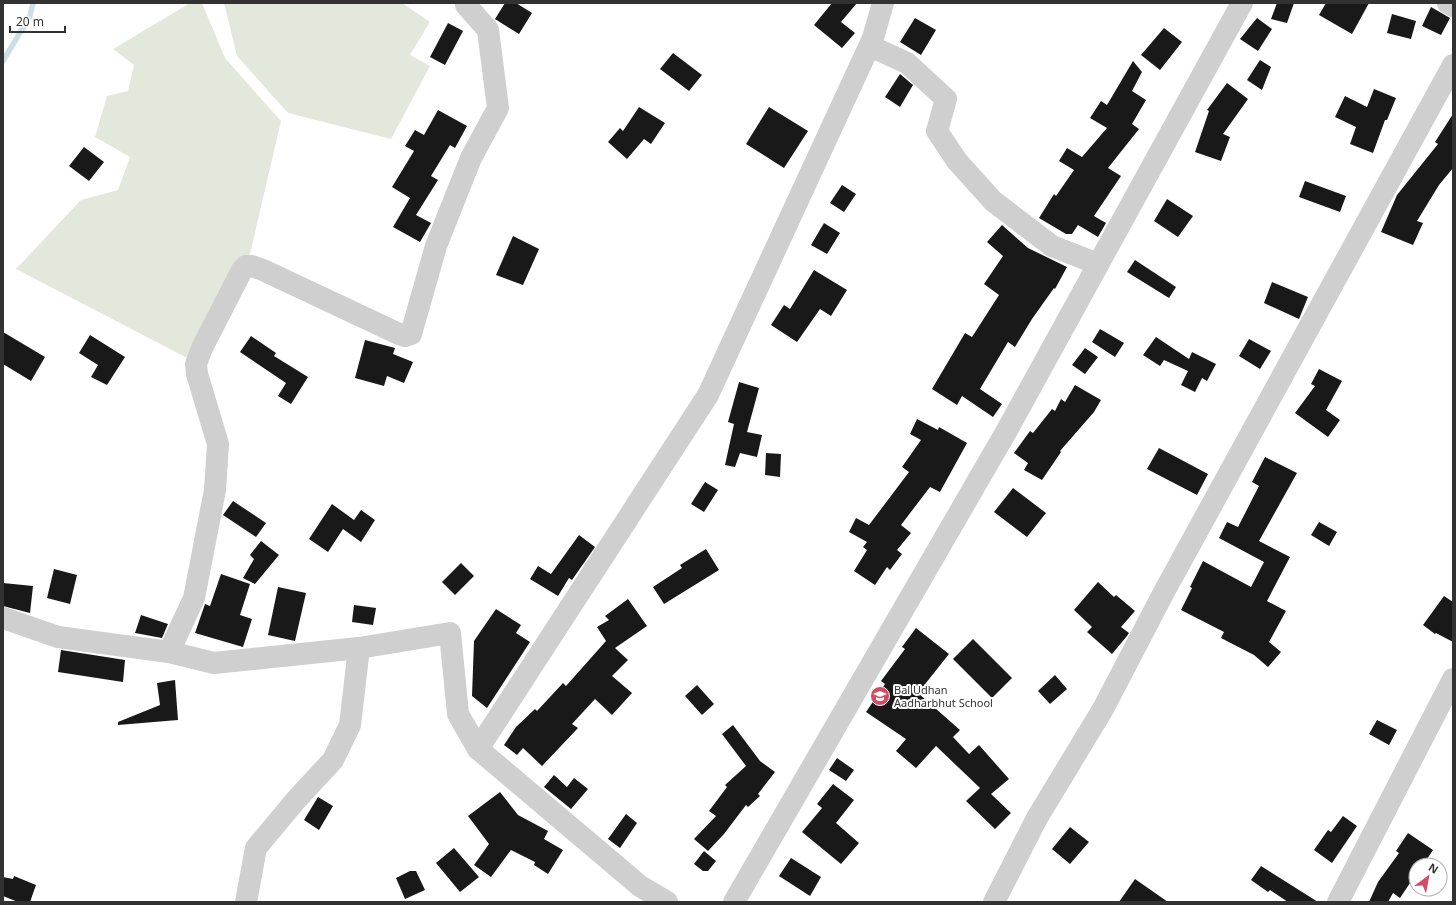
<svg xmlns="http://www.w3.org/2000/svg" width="1456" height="905" viewBox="0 0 1456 905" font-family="'Noto Sans',sans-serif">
<rect width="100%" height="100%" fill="#fff"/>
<!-- green -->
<g fill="#e3e8dd">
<path d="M190,3H202L225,58L281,121L250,254L235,266L189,359L16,269L81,200L118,190L130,157L95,137L107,96L128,91L134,65L113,49Z"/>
<path d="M224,3H402L430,22L410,55L430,66L391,139L288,113L237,56Z"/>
</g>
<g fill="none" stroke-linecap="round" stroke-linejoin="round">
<!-- stream -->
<path stroke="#ccdfe6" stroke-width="5.5" d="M3,61L30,16L33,3"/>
</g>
<!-- building -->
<g fill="#191919">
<path d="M505,3H516L532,13L519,34L495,19Z"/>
<path d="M832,3H857L841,22L855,33L842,48L814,25Z"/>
<path d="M1277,3H1294L1287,23L1271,19Z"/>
<path d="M1326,3H1369L1352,34L1319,15Z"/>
<path d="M1431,7L1450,18L1441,35L1422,26Z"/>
<path d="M1392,14L1416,21L1411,39L1387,33Z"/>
<path d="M915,18L936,30L921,55L900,42Z"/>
<path d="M1257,18L1272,29L1258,51L1240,39Z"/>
<path d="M448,23L463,31L445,65L430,57Z"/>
<path d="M1164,28L1182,42L1160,70L1141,55Z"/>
<path d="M673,53L702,75L689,91L660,69Z"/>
<path d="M1260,60L1271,67L1262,90L1247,80Z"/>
<path d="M1133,61L1142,72L1132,91L1146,100L1132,124L1139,129L1108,168L1121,176L1094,216L1106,223L1098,237L1078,225L1072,234H1066L1039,218L1054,194L1056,196L1074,170L1059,161L1067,148L1082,157L1107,128L1090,118L1101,101L1107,105Z"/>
<path d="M900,74L913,85L900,107L885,97Z"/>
<path d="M1227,83L1248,99L1223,134L1230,137L1221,161L1195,152L1209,111L1207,110Z"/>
<path d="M1374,89L1396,98L1387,120H1385L1373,153L1350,144L1356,127L1335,117L1345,96L1367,107Z"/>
<path d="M639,107L665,123L651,144L644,139L627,159L608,142L620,128L623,131Z"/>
<path d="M769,107L808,131L784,168L746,144Z"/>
<path d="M438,110L467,126L455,148L450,145L431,176L438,180L416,215L431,223L420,242L393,227L410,198L392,187L414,151L405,146L415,130L424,135Z"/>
<path d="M1453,114V168L1439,185L1417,221L1423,223L1413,245L1381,232L1397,195L1438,144L1435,142Z"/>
<path d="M84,147L104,162L89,181L69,166Z"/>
<path d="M1305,181L1346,196L1340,212L1299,197Z"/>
<path d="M842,185L856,194L844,212L830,203Z"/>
<path d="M1167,199L1193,216L1178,237L1154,221Z"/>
<path d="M824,223L840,233L827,254L811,245Z"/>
<path d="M1002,225L1028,248L1067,267L1055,289L1054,288L1032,319L1015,347L1008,342L980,389L1002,404L993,417L962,396L957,405L932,389L965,333L972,337L999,295L984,284L1003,256L987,242Z"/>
<path d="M513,236L539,249L523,285L496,275Z"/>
<path d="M1135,260L1176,287L1169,298L1127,272Z"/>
<path d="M814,270L847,290L831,316L820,309L797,342L771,325L784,305L790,309Z"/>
<path d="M1272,282L1308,297L1299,319L1264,303Z"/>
<path d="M1100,329L1124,343L1115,357L1092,342Z"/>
<path d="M3,332L45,357L31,381L3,364Z"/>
<path d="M90,335L125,357L107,385L91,377L98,365L79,353Z"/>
<path d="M251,336L276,353L274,356L308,377L291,404L278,396L286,383L240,352Z"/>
<path d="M1156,337L1189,359L1192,352L1216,364L1207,381L1202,378L1195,392L1181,385L1188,371L1164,360L1160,366L1143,355Z"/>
<path d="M1249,339L1271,351L1260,369L1239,356Z"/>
<path d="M365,340L395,348L393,354L413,362L404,383L387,376L384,386L355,378Z"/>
<path d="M1085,348L1098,357L1085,374L1072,365Z"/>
<path d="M1319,369L1342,381L1326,410L1340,420L1328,437L1295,413L1315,386L1311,384Z"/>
<path d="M739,382L759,388L747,432L762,435L757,457L740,453L735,467L725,465L734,424L728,422Z"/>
<path d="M1075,385L1101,400L1094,412L1060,451L1061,452L1042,480L1024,470L1028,463L1014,453L1030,431L1033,433L1052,409L1055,411L1061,399L1065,402Z"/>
<path d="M917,419L938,430L939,427L967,443L940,492L930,487L901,525L911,533L897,550L902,554L890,570L887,567L875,585L854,571L867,550L863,547L867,542L849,532L856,518L869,525L909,472L902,467L921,440L910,434Z"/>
<path d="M1159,448L1208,474L1197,495L1147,469Z"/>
<path d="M766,453L781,454L780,477L765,475Z"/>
<path d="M1265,457L1297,473L1259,541L1290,557L1267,601L1286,611L1269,642L1281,652L1268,667L1254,655L1221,638L1224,632L1181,610L1192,588L1190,587L1203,561L1251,587L1264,562L1219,538L1227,522L1238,527L1259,486L1252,482Z"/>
<path d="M705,482L718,490L704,512L691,504Z"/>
<path d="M1013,488L1046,513L1027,537L994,512Z"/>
<path d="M233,501L266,523L256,537L223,515Z"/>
<path d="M332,504L354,520L361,510L375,520L361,542L343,529L328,552L309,539Z"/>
<path d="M1319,522L1337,532L1329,546L1311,535Z"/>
<path d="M579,535L595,547L572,580L569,578L558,596L530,579L538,566L551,574Z"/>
<path d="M261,541L279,555L255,584L243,578L254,559L250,555Z"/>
<path d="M706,549L719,570L664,604L653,587L682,568L680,565Z"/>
<path d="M461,563L474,576L455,595L442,582Z"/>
<path d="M54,569L77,575L70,604L47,598Z"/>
<path d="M221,574L250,584L240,615L252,619L243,647L195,633L205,604L210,606Z"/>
<path d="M1098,582L1114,597L1116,595L1135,611L1121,627L1129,633L1127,636L1112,654L1087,632L1092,627L1074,610Z"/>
<path d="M3,583L33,586L30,613L3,606Z"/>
<path d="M278,587L306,593L295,641L268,635Z"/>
<path d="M1444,596L1453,602V642L1436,633L1435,634L1423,625Z"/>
<path d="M628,599L647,626L615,648L628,660L612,676L632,693L612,715L595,699L572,724L578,728L542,766L523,748L517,755L504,745L516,727L535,709L537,711L563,683L566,686L606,641L597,627L609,620L605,616Z"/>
<path d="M354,605L376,608L373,625L352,622Z"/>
<path d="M496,609L521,625L516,633L530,642L487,708L472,696L474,641Z"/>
<path d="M141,615L168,624L162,638L135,633Z"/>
<path d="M916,628L949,654L918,693L960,730L953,737L969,754L979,745L1009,779L991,794L1011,813L995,829L966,801L980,788L936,746L916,768L896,751L906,739L866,712L885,684L881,681L905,649L902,647Z"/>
<path d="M973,639L1012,678L992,698L953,659Z"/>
<path d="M61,650L125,660L123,682L58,672Z"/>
<path d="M1055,675L1067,689L1050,704L1038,691Z"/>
<path d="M175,680L178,720L118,725V722L160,705L157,683Z"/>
<path d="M697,685L714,704L702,715L685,696Z"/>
<path d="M1377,720L1397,730L1389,745L1369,734Z"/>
<path d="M733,725L760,761L775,772L758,794L760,796L748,807L746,805L724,834L708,851L694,839L716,816L709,811L727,787L725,785L746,766L722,734Z"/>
<path d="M837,758L854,770L846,781L829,770Z"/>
<path d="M554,775L567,787L574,778L588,789L571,809L544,787Z"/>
<path d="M833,784L854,800L836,823L859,843L841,864L802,832L822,808L817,804Z"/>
<path d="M500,792L518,815L548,831L544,839L563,850L548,874L534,865L535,862L511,850L491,877L474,865L489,844L468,816Z"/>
<path d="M318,797L333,806L319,830L304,820Z"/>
<path d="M626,814L637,823L620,848L608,839Z"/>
<path d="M1343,816L1357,826L1332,863L1314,850L1328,830L1331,832Z"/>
<path d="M1070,827L1089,842L1070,864L1052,849Z"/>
<path d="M1408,833L1433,850L1423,865H1416V874L1400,898L1393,893L1388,902H1369L1378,882L1399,853L1396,851Z"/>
<path d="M454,848L479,877L460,892L436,863Z"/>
<path d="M704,851L716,861L708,871H703L694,864Z"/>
<path d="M791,858L821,877L810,896L779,876Z"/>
<path d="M1261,866L1318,902H1288L1270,890L1268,892L1251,880Z"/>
<path d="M410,871H416L425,890L405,899L396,878Z"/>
<path d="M14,876L36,885L30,902H18L3,896V877L13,879Z"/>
<path d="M1135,879L1168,902H1119Z"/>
</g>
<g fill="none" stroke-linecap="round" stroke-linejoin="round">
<!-- minor -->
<g stroke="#cfcfcf" stroke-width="22">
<path d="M1448,3L1453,6"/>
<path d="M870,46L907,63L946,99L937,131L957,161L993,201L1052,246L1098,264"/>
<path d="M3,618L58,637L169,652L214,663L359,648L450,633L458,714L478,749L640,886L667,902"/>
<path d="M169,652L194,598L215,490L218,444L197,374L196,364L202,348L242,270L246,266H252L263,270L399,334L405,336L411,334L436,246L471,158L498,108L488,30L466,5L468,3"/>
<path d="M478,749L708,395L873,38L883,3"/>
<path d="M246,902L256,848L296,800L333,760L350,725L359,648"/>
<path d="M734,902L1006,432L1242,3"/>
<path d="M994,902L1037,818L1103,709L1164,592L1453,65"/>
<path d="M1338,902L1453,679"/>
</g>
</g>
<!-- icons -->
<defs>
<symbol id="school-disc" viewBox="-11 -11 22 22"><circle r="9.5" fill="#d44a62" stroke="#fff"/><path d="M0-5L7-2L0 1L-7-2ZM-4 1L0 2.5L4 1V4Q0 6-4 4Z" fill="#fff"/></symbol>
</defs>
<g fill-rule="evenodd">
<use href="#school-disc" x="869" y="685" width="22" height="22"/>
</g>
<g text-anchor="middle" stroke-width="4" stroke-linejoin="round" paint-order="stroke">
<!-- poi labels -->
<g font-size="11" fill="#323232" stroke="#fff" text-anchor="start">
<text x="894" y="694">Bal Udhan<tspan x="894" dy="13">Aadharbhut School</tspan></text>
</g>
</g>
<!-- border -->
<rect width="1456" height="905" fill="none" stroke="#323232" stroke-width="8"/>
<!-- north arrow -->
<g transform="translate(1428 877) rotate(32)"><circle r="19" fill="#ffffff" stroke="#adadad"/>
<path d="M0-3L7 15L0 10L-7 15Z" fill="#d44a62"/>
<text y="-6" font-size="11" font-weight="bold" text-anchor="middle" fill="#323232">N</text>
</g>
<!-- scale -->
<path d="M10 26v6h55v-6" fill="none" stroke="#323232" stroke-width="2"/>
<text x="16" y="26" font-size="12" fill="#323232" stroke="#ffffff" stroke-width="3" paint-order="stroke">20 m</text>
</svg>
